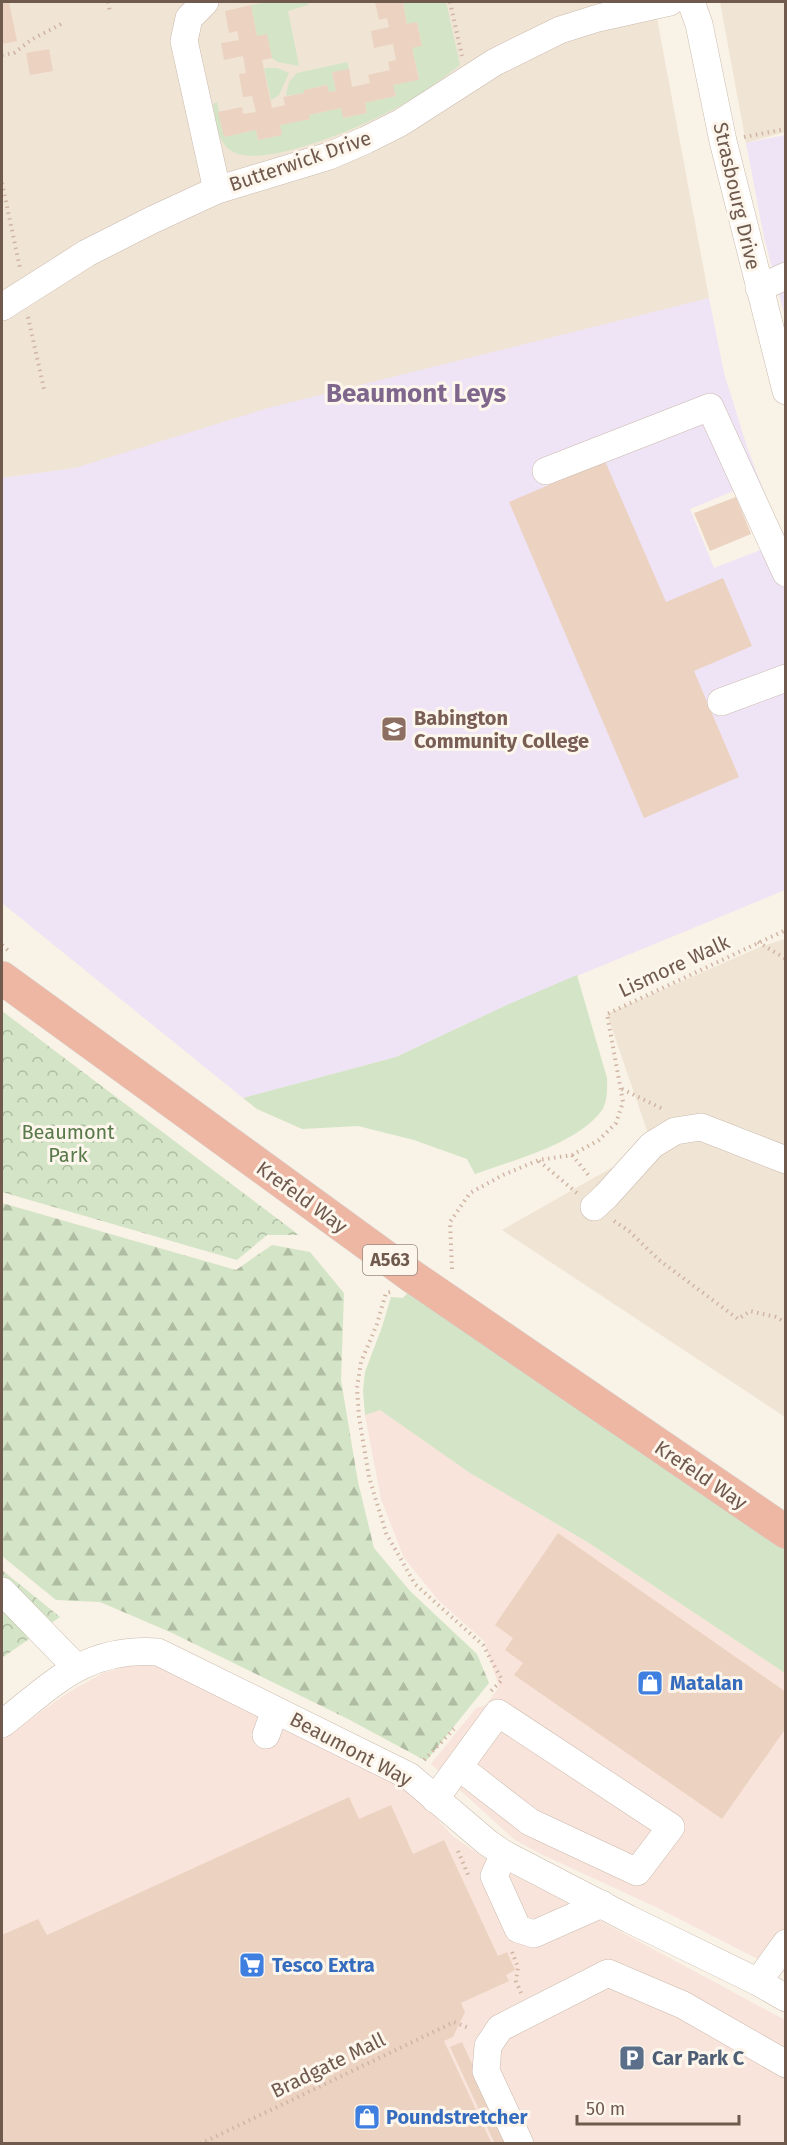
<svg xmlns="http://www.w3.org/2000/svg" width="787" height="2145" viewBox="0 0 787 2145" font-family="'Fira Sans',sans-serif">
<defs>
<pattern id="forest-firs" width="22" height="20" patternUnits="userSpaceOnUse" patternTransform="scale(1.5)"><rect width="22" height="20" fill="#d3e5c6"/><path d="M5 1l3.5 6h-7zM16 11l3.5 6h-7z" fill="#b0bda3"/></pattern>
<pattern id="park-crowns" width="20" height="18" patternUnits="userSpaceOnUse" patternTransform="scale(1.5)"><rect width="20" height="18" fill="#d3e5c6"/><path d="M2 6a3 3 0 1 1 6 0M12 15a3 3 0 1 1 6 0" fill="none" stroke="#b0bda3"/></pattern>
</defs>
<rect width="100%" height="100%" fill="#f9f2e6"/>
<!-- residential -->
<g fill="#f0e4d5">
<path d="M2,2H654L709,298L75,468L2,478Z"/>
<path d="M720,2H785V132L746,143Z"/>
<path d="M785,939V1417L502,1230L652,1145L607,1014L760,947Z"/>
</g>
<!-- commercial -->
<g fill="#f9e4db">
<path d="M379,1409L470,1473L589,1543L785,1673V1973L660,1909L541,1854L515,1840L431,1764L476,1708L486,1705L499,1687L484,1641L438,1600L404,1558L381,1499L365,1415Z"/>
<path d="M135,1664L159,1666L398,1781L420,1801L454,1837L484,1858L785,2020V2143L2,2144V1739L69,1692L103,1673Z"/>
</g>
<!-- education -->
<g fill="#efe3f6">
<path d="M785,135V317L764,237L746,143Z"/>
<path d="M709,298L724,373L748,450L780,534L757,543L736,490L690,509L714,568L783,541L785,547V890L509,1004L396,1057L243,1098L2,903V478L75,468L268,408Z"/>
</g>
<!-- grass -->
<g fill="#d3e5c6">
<path d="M268,2H308V5L288,11L299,66L278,62L272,58L267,35L257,36L251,5Z"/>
<path d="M403,2H446L460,65C442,79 423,93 403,104C373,122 260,173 230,150C217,141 216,119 213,104L217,102L224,137L256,130L258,140L281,135L280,125L310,119L309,115L341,108L344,118L367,113L365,103L396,96L393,85L419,79L412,48L422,45L417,22L407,24Z"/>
<path d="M347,62L349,69L332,73L336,91L329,92L327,85L304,90V93L286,96L289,82L297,73Z"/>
<path d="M264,68H277L289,73L279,95L271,100Z"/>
<path d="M577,975L607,1078C607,1089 608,1100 602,1110C578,1144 513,1160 475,1174L467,1159L414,1140L358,1126L302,1129L257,1109L243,1098L396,1057L509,1004Z"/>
<path d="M411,1289L785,1544V1673L589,1543L470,1473L380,1410L365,1415L363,1391L365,1372L382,1327L391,1297L403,1298Z"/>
</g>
<!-- forest -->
<path fill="url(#forest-firs)" d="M2,1203L236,1270L272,1245L310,1252L344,1293L341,1380L358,1482L374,1548L410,1591L477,1654L489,1683L426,1761L348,1719L170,1632L100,1602L56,1600L2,1556Z"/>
<!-- park -->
<g fill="url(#park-crowns)">
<path d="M2,1011L299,1235H267L237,1260L2,1192Z"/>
<path d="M2,1570L60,1617L2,1658Z"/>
</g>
<!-- building -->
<g fill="#ecd2c1">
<path d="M2,2H9L17,41L2,44Z"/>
<path d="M375,2H403L407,24L417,22L422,46L412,48L419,80L393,85L396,96L365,103L367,113L343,118L341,108L309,115L310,119L280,125L282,135L258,140L256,130L224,137L218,112L242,107L243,114L256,112L252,96L243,97L239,74L246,73L243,56L224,60L221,43L239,40L237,31L229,33L225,11L251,5L257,36L267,34L272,58L262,60L272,108L285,105L283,97L304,93V90L327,85L329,92L336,91L332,72L349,69L352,87L370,83L368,75L390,70L388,62L396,60L393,44L374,48L371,31L389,27L387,18L379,20Z"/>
<path d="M49,49L53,71L30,75L26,53Z"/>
<path d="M605,461L666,602L723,578L752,646L694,671L739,777L644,818L509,502Z"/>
<path d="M736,497L751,534L710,551L694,513Z"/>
<path d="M558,1533L786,1692V1728L722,1819L514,1675L523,1663L505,1650L513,1638L495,1625Z"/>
<path d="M349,1797L359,1819L391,1805L413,1854L444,1840L498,1956L507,1952L515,1970L506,1975L509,1981L461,2003L465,2012L453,2037L444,2041L492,2144H2V1935L38,1919L47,1935Z"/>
<path d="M462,2042L509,2144H495L450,2047Z"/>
</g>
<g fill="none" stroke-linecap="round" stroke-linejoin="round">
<defs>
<g id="minor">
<path d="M205,2L189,18L184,41L217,190"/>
<path d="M691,2L699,24L723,141L786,391"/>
<path d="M759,288L786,276"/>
<path d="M2,307L87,253L152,220L217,190L329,156L366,140L400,123L495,62L560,30L598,18L670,2"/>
<path d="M546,471L710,407L786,573"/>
<path d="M721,702L786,678"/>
<path d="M594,1207L606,1196L652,1145L675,1131L701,1127L786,1160"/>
<path d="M2,1591L76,1667"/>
<path d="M2,1724C54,1683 86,1647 158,1652L409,1776L488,1843L504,1854L629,1919L758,1982L786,1998"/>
<path d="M266,1735L275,1710"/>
<path d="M435,1799L498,1713L671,1827L637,1872L530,1822L459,1767"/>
<path d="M504,1854L494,1876L518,1929L534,1934L602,1904"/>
<path d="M758,1982L786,1943"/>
<path d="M520,2144L486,2071L488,2046L500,2028L608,1973L683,2005L786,2064"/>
</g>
<path id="highway" d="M2,978L413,1277L786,1532"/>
</defs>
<!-- minor casing -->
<use href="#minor" stroke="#cabaad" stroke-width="28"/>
<!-- highway casing -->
<use href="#highway" stroke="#d7d1cd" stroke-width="34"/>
<!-- path -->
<g stroke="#d0b5a4" stroke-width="4" stroke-dasharray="1.5 4.5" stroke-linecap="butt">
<path d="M108,2L110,12"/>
<path d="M450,2L462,56"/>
<path d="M2,55L14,53L31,40L63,23"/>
<path d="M744,137L786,129"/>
<path d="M2,183L20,268"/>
<path d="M28,317L44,389"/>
<path d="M758,942L786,959"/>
<path d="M2,945L10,952"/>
<path d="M622,1089L665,1110"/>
<path d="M572,1155L590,1177"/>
<path d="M539,1161L577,1193"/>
<path d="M614,1221L629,1231L659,1260L738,1319L750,1311L776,1317L786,1323"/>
<path d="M452,1269L450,1222L470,1193L503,1175L539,1160L572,1155L599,1140L616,1123L623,1102L607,1014L786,930"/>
<path d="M390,1292L386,1293L377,1324L361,1362L357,1388L359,1417L369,1477L386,1533L415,1584L483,1645L502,1680L491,1691"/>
<path d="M424,1760L454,1729"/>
<path d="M458,1851L469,1877"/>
<path d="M512,1952L518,1967L516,1981L521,1993"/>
<path d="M200,2144L454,2022L469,2028"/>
</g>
<!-- minor -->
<use href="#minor" stroke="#fff" stroke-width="27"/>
<!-- highway -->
<use href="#highway" stroke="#edb7a4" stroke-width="33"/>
</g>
<!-- icons -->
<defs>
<symbol id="school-square" viewBox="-11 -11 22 22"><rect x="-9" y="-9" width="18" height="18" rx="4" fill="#8d6e63" stroke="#fdf6ec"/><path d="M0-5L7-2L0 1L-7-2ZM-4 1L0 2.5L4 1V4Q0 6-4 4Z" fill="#fff"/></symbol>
<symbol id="shop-square" viewBox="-11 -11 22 22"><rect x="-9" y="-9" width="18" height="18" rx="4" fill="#3f7fe0" stroke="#fdf6ec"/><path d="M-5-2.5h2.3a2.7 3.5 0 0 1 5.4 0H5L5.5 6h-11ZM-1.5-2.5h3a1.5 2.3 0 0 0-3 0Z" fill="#fff"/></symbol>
<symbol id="supermarket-square" viewBox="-11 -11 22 22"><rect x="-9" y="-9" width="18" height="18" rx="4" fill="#3f7fe0" stroke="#fdf6ec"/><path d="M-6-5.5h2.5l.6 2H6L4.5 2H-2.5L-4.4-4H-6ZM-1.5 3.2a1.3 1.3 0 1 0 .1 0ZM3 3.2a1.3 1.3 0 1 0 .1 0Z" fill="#fff"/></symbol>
<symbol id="parking-square" viewBox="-11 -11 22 22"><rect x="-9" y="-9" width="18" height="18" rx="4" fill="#5c6f8a" stroke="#fdf6ec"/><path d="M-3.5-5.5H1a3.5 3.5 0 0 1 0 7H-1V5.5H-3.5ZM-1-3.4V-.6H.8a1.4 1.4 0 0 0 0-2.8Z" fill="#fff"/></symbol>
</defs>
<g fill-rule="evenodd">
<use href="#school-square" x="379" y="714" width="30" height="30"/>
<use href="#shop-square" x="635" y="1668" width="30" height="30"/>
<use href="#supermarket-square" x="237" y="1950" width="30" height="30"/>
<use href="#parking-square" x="617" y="2043" width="30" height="30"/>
<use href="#shop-square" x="352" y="2102" width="30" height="30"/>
</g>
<g text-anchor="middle" stroke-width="6" stroke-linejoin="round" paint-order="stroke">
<!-- shield labels -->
<rect fill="#fdf6ec" stroke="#9a897d" stroke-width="1.5" x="363" y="1245" width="54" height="30" rx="4.5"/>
<g font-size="18" font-weight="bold" fill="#705a4e">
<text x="390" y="1266">A563</text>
</g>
<!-- street labels -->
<g font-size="20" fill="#705a4e" stroke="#fdf6ec">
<text transform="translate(300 161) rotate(-19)" y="7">Butterwick Drive</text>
<text transform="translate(737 196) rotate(77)" y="7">Strasbourg Drive</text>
<text transform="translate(674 966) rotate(-25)" y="7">Lismore Walk</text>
<text transform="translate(302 1197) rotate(36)" y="7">Krefeld Way</text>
<text transform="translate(701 1475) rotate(34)" y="7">Krefeld Way</text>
<text transform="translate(351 1749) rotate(28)" y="7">Beaumont Way</text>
<text transform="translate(328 2065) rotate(-26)" y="7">Bradgate Mall</text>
</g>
<!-- education labels -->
<g font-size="20" font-weight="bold" fill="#785e54" stroke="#fdf6ec" text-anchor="start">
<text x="414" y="725">Babington<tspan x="414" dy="23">Community College</tspan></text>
</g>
<!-- park labels -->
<g font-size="20" fill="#587a4a" stroke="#fdf6ec">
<text x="68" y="1139">Beaumont<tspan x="68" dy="23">Park</tspan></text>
</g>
<!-- shop labels -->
<g font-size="20" font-weight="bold" fill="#366cbe" stroke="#fdf6ec" text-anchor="start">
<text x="670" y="1690">Matalan</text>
<text x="272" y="1972">Tesco Extra</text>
<text x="386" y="2124">Poundstretcher</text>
</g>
<!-- service labels -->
<g font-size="20" font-weight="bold" fill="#4e5e75" stroke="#fdf6ec" text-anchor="start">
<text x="652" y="2065">Car Park C</text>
</g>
<!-- district labels -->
<g font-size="26" font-weight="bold" fill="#7f668c" stroke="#fdf6ec">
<text x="416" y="402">Beaumont Leys</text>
</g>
</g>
<!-- border -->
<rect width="787" height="2145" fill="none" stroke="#705a4e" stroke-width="6"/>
<!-- scale -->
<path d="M577 2115v9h162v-9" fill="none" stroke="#705a4e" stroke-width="3"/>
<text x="586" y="2115" font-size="18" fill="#705a4e" stroke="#fdf6ec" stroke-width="4.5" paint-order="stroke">50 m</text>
</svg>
